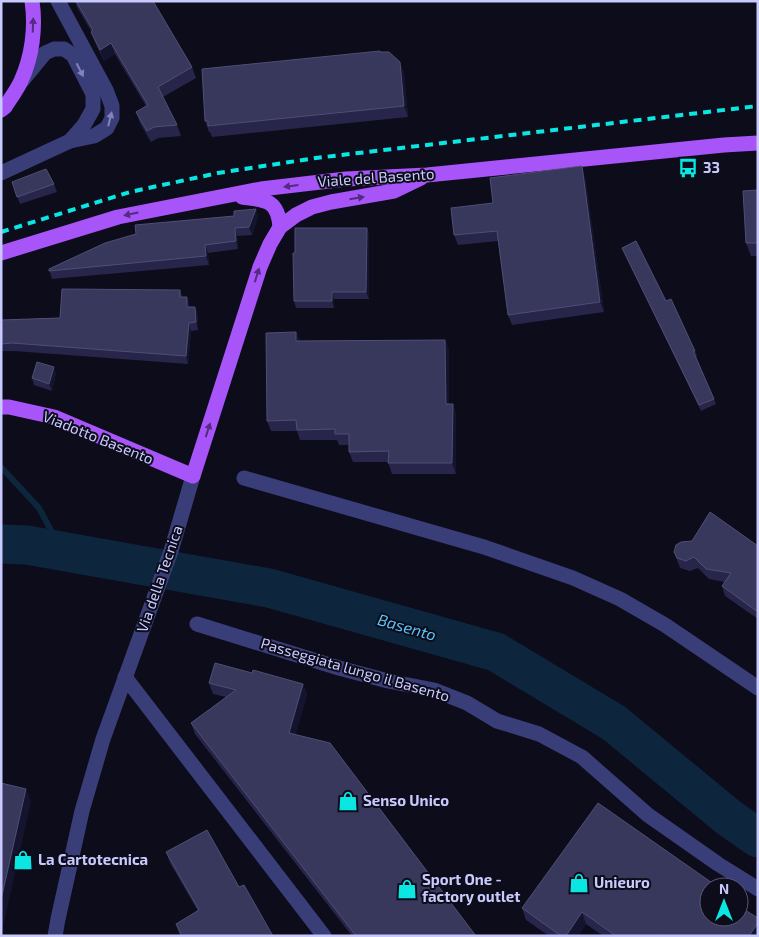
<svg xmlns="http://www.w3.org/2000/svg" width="759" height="937" viewBox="0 0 759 937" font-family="'Exo 2',sans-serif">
<rect width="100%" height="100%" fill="#0d0c1b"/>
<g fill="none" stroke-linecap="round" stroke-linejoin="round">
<!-- stream -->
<path stroke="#0d263e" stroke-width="6" d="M1,467L39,508L62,551"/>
<!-- river -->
<path stroke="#0d263e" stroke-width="39" d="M1,544L27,545L269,588L496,652L614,723L728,817L758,838"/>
<!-- minor -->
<g stroke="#393e78" stroke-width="15">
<path d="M58,1L106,90L112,106V118L107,128L94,136L70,141"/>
<path d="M1,173L70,141L84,125L93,109V94L73,55L64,49H54L45,53L22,81"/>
<path d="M244,478L484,547L573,578L620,599L665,625L758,688"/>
<path d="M197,624L339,668L388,681L434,690L467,703L497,721L539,734L582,757L648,815L718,864L758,889"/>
<path d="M125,677L324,936"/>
<path d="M55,936L58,919L82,811L103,739L171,551L193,476"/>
</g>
<!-- major -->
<g stroke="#a754f8" stroke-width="15">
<path d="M1,110L5,107C10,99 17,90 21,81C32,57 36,28 32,1"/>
<path d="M242,197C266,200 278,200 280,227"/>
<path d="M1,253L118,217L261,189L346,179L427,175L724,145L758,143"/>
<path d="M1,407H9L54,417L193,476L260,267L270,244L280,227L296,215L312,207L331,202L394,191L421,178"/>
</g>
<!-- rail -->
<path stroke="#0ae7e3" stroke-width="4" stroke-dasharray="8 6" stroke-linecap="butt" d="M1,232L130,192L218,173L316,158L758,106"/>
</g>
<!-- wall -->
<g fill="#272549">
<path d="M75,1H153L192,67L196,78L163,97L177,125L181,136L158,138L151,142L140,123L136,112L146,106L115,54L104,61L95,42L91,31L77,7Z"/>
<path d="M381,52L400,62L404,73L408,117L212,137L210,132H209L205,121Z"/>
<path d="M585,176L604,312L512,325L508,315L498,241L458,245L454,235L493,203Z"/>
<path d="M12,182L54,184L57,192L20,204Z"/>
<path d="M758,190V256H751L746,243Z"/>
<path d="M256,209L258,217L252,235L237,236L238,249L208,253L209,265L52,279L49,269L136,234L234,216Z"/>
<path d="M367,228L369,235V299H334V308H296L294,301L295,253Z"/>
<path d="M622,248L666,301L695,351L697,356L696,357L716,404L701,411Z"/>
<path d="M180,290L182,297L190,305V307H195L198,315V330L191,331L188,364L14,351H1V320L60,318Z"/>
<path d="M296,332L300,341L445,340L449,350V404H453L456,415V474H392L388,462H353L349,452V445H339L337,440H300L297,431H271L267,421Z"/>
<path d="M56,373L52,391L34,385L32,378Z"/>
<path d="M758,546V619L725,596L722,586L725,582L709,579L698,568L690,571L680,568L674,552Z"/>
<path d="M252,673L303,684L307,694L295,735L476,936H352L195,734L191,723L226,697L213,694L209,683Z"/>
<path d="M166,852L239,887L273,936H180L176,924L198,911L170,863Z"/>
<path d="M741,904L743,909L758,936H603L586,924L578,936H549L526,920L522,908Z"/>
</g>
<!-- shaded-wall -->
<g fill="#15142e">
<path d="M111,43L115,54L104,61L100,50Z"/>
<path d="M400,62L404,73L408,117L404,106Z"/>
<path d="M582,166L585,176L604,312L600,302Z"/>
<path d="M256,209L258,217L252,235L249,227Z"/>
<path d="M235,228L237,236L238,249L236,241Z"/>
<path d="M367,228L369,235V299L366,292Z"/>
<path d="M205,245L208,253L209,265L206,256Z"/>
<path d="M332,292L334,299V308L332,301Z"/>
<path d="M187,297L190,305V315L187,307Z"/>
<path d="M195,307L198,315V330L196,322Z"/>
<path d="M189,323L191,331L188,364L186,356Z"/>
<path d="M296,332L300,342L296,341Z"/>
<path d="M445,340L449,350V415L446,404Z"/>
<path d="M54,367L56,373L52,391L49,384Z"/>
<path d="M453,404L456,415V474L452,463Z"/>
<path d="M303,684L307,694L293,744L289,733Z"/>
<path d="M26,789L31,802L1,936V900Z"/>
<path d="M582,912L586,924L578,936H566Z"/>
<path d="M758,923V936H749Z"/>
</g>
<!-- building -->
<g fill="#38375c" stroke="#4f4e75">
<path d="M76,1H153L192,67L158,87L177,125L154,127L147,131L136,112L148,105L111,43L100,50L91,32L93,30Z"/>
<path d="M380,51V52H389L400,62L404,106L208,126V121H205L202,69Z"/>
<path d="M582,166L600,302L508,315L497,231L454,235L451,208L493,203L490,178Z"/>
<path d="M46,169L54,184L17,197L12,182Z"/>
<path d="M758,190V243H746L743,191Z"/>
<path d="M256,209L249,227L235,228L236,241L205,245L206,256L49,271V269L105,243L136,234L135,225L234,216V211Z"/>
<path d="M295,228H367L366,292H332V301H294L293,253H295Z"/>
<path d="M636,241L666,301L671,299L695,351H693L714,399L699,405L622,248Z"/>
<path d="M62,289L180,290V297H187V307H195L196,322L189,323L186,356L12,343L1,344V320L60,318Z"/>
<path d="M296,332V341L445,340L446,404H453L452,463H388L389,451L349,452V434H335V429L297,430L296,420L267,421L266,333Z"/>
<path d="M37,362L54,367L49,384L32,378Z"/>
<path d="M710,512L758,546V612L722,586L731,573L706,569L694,557L686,561L677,558L674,552L676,545L681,542L692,541Z"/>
<path d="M215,663L252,673L253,670L303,684L289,733L330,743L476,936H356L191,723L236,690L209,683Z"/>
<path d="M1,783L26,789L1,900Z"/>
<path d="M598,803L718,887H709V917H739V902L741,904L740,907L758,918V923L749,936H661L659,935V936H616L582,912L566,936H561L522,908Z"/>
<path d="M207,830L239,887L244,885L273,936H182L176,924L199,910L166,852Z"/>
</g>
<!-- one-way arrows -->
<defs><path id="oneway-solid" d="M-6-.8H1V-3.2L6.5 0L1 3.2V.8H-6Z" transform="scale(1.25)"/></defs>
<g fill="#522c7e">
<use href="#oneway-solid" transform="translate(33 25) rotate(-88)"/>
<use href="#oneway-solid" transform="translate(291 186) rotate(173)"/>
<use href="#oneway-solid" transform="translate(357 198) rotate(-9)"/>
<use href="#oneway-solid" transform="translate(131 214) rotate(168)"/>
<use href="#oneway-solid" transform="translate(257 275) rotate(-73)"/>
<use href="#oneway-solid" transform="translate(208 430) rotate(-72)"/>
</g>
<g fill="#8084ba">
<use href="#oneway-solid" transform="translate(80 70) rotate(63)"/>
<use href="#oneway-solid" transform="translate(110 119) rotate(-76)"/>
</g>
<!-- icons -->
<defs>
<symbol id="bus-bare" viewBox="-9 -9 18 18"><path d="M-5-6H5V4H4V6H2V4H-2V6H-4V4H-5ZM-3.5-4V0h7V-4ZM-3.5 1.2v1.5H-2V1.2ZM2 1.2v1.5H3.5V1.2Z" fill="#0ae7e3" stroke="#0d0c1b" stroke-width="2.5" paint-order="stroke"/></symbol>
<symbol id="shop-bare" viewBox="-9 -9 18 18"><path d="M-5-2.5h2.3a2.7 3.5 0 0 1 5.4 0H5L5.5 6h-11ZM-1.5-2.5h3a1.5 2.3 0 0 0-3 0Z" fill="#0ae7e3" stroke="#0d0c1b" stroke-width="2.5" paint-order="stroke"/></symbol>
</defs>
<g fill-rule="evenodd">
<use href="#bus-bare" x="674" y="154" width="28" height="28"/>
<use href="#shop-bare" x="334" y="787" width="28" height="28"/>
<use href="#shop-bare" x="9" y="846" width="28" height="28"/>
<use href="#shop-bare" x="565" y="869" width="28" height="28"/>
<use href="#shop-bare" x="393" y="875" width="28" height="28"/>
</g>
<g text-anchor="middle" stroke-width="4" stroke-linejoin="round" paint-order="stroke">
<!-- poi labels -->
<g font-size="15" font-weight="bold" fill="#c8c9fd" stroke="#0d0c1b" text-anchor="start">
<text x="703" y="173">33</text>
<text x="363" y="806">Senso Unico</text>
<text x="38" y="865">La Cartotecnica</text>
<text x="422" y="885">Sport One -<tspan x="422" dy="17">factory outlet</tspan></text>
<text x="594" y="888">Unieuro</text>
</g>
<!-- street labels -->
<g font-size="15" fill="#c8c9fd" stroke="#0d0c1b">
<text transform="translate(376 178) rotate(-4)" y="5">Viale del Basento</text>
<text transform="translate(98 438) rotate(22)" y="5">Viadotto Basento</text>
<text transform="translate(160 579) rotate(-71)" y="5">Via della Tecnica</text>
<text transform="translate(355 670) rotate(16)" y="5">Passeggiata lungo il Basento</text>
</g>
<!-- water labels -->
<g font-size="16" font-style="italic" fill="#5bc2f8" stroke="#0d0c1b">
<text transform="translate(407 627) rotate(16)" y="6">Basento</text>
</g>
</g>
<!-- border -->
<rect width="759" height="937" fill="none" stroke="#c8c9fd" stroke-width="5"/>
<!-- north arrow -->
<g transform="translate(724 902)"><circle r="24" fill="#0d0c1b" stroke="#585875"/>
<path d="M0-4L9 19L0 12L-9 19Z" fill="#0ae7e3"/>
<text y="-8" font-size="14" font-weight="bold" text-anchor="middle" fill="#c8c9fd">N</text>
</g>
</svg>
